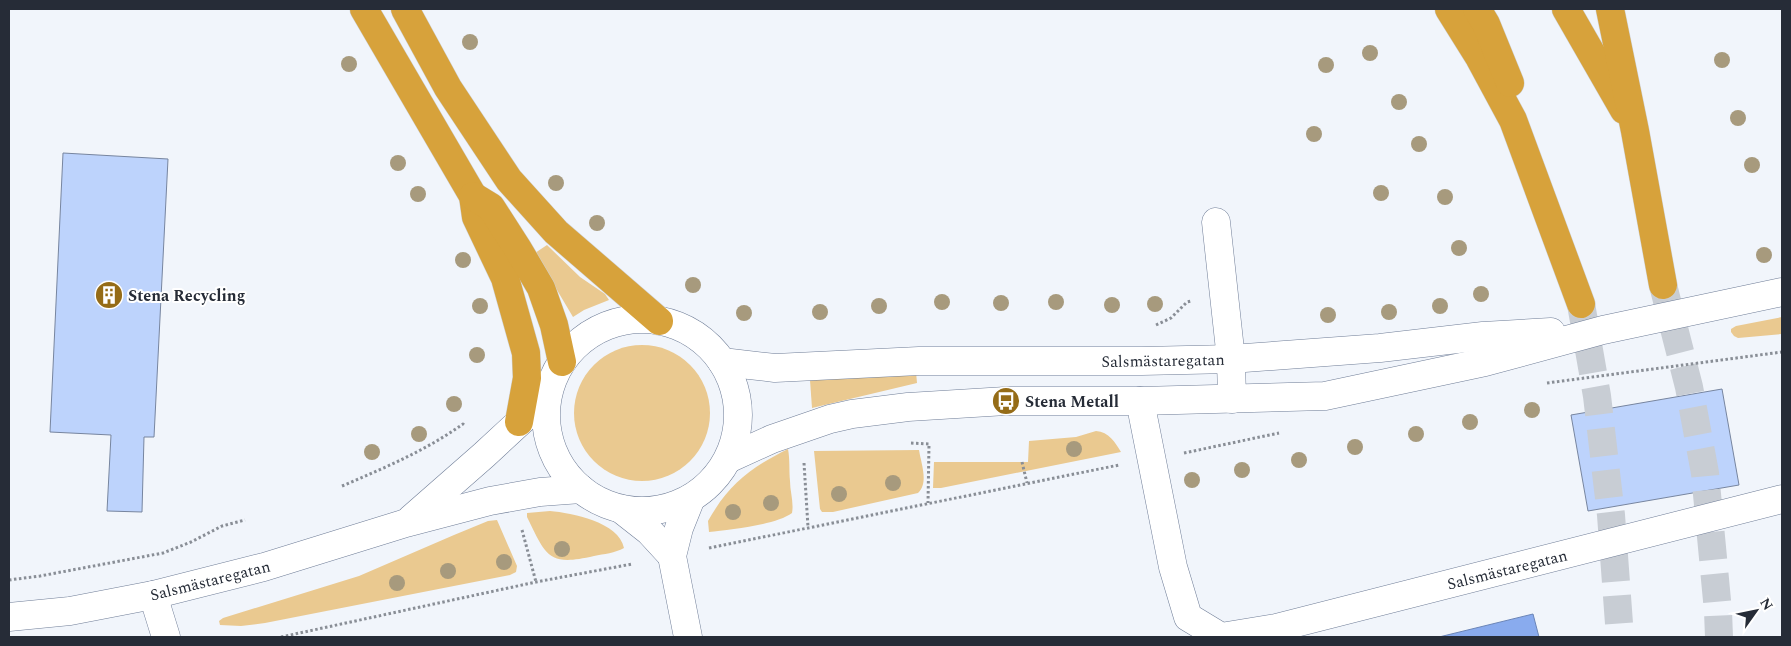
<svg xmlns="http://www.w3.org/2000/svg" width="1791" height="646" viewBox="0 0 1791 646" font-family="Spectral,serif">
<rect width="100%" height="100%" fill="#f1f5fb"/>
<!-- green -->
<g fill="#eac990">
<path d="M547,245L580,277L605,294L609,300L584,310L573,317L535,253Z"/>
<path d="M1782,317V334L1738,338L1734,336L1731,332V329L1736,326Z"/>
<circle cx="642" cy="413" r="68"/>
<path d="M916,372L917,383L812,408L810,380Z"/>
<path d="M1096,431C1109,432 1115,442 1121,452L941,488H933L934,462H1028L1029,441L1076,437Z"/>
<path d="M788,449C790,460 789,470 790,481C790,492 794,502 792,513C776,525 729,530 709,532L708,521C729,484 750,468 788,449Z"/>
<path d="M919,450C921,463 929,483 918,493L833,512H822L820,509L814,451Z"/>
<path d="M550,511C572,513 619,522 624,548C615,553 604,554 594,556C547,567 546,555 527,517V513Z"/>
<path d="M497,520L517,566L516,572L510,575L265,623L241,626L220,625L219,621L223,618L359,576L454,535L488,521Z"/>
</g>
<!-- water -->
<path fill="#89abee" stroke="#6b85b7" d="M1533,614L1539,637H1439Z"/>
<!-- building -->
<g fill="#bdd3fc" stroke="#77859f">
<path d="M63,153L168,159L154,437H144L142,512L107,511L111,435L50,432Z"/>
<path d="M1722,389L1739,485L1588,511L1571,415Z"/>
</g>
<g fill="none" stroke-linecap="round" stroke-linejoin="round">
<!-- highway-tunnel -->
<g stroke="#c8cdd4" stroke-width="28" stroke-dasharray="28 14" stroke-linecap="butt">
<path d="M1663,285L1689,387L1705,473L1718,611L1719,637"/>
<path d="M1581,304L1597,396L1611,515L1620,637"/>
</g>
<defs>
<g id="minor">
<path d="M1216,222L1231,359L1232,399"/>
<circle cx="642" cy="415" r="96"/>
<path d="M722,362L775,368L919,361H1142L1231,359L1380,348L1483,336L1551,332"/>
<path d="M1140,401L1173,567L1188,617L1221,637L1276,628L1782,499"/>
<path d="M728,459L772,439L830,419L852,414L908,407L1006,401H1140L1325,396L1485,362L1603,330L1782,292"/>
<path d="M621,509L649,531L672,556"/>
<path d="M411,519L484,455L538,405"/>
<path d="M153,595L166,637"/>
<path d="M9,617L70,611L153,595L264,567L406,523L490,501L540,492L581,489"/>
<path d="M688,637L672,556L679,528L691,498"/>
</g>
<g id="highway">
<path d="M364,9L473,196L476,217L505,278L526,353L527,378L519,422"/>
<path d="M405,9L448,88L509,180L556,232L659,321"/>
<path d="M1449,9L1479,57L1513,120L1581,304"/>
<path d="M1477,9L1486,24L1510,83"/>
<path d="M1566,9L1624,110"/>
<path d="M1610,9L1635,131L1663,285"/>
<path d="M473,196L491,207L518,249L541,288L554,325L562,362"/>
</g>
</defs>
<!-- minor casing -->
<use href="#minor" stroke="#6f7d97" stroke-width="29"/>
<!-- highway casing -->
<use href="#highway" stroke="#cfd1d3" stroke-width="29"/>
<!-- path -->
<g stroke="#898e96" stroke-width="3" stroke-dasharray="2.5 2.5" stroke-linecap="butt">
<path d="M1156,325L1171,318L1187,302L1191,301"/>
<path d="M1547,383L1782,352"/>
<path d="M911,443L929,444L928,503"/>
<path d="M1184,453L1279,433"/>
<path d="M1022,462L1027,483"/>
<path d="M804,463L808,527"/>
<path d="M342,486C384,468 425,451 463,424L465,426"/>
<path d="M522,530L536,582"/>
<path d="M709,548L1119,465"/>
<path d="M9,580L40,576L163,553L191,542L222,526L245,520"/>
<path d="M281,637L536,582L632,564"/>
</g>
<!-- minor -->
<use href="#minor" stroke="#fff" stroke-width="28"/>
<!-- highway -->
<use href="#highway" stroke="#d7a23b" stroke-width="28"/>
</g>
<!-- trees -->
<g fill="#a79a7d">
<circle cx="470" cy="42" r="8"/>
<circle cx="1370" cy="53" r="8"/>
<circle cx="1722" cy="60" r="8"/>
<circle cx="349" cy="64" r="8"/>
<circle cx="1326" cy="65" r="8"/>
<circle cx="1399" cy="102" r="8"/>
<circle cx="1738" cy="118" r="8"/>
<circle cx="1314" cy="134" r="8"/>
<circle cx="1419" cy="144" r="8"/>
<circle cx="398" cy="163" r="8"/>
<circle cx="1752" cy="165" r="8"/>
<circle cx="556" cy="183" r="8"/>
<circle cx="1381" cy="193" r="8"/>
<circle cx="418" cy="194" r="8"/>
<circle cx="1445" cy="197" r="8"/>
<circle cx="597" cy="223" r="8"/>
<circle cx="1459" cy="248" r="8"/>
<circle cx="1764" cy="255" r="8"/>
<circle cx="463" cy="260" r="8"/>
<circle cx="693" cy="285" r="8"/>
<circle cx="1481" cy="294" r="8"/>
<circle cx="942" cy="302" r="8"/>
<circle cx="1056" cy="302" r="8"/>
<circle cx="1001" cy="303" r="8"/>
<circle cx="1155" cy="304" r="8"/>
<circle cx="1112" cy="305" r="8"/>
<circle cx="480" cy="306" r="8"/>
<circle cx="879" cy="306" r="8"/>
<circle cx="1440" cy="306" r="8"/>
<circle cx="820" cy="312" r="8"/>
<circle cx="1389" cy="312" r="8"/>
<circle cx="744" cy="313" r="8"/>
<circle cx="1328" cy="315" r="8"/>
<circle cx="477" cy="355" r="8"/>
<circle cx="454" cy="404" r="8"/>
<circle cx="1532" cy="410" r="8"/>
<circle cx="1470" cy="422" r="8"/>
<circle cx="419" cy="434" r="8"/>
<circle cx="1416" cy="434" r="8"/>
<circle cx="1355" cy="447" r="8"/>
<circle cx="1074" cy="449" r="8"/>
<circle cx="372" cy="452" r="8"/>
<circle cx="1299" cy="460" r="8"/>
<circle cx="1242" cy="470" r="8"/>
<circle cx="1192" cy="480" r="8"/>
<circle cx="893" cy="483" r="8"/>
<circle cx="839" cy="494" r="8"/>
<circle cx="771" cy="503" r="8"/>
<circle cx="733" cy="512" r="8"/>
<circle cx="562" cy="549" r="8"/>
<circle cx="504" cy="562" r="8"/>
<circle cx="448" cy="571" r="8"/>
<circle cx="397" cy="583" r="8"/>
</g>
<!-- icons -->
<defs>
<symbol id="building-disc" viewBox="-11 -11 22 22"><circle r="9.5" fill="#956c17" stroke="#fff"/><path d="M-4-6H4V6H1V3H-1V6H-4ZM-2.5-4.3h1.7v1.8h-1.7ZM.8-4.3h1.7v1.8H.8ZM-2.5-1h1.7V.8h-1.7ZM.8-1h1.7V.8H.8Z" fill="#fff"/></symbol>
<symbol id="bus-disc" viewBox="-11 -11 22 22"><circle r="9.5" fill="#956c17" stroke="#fff"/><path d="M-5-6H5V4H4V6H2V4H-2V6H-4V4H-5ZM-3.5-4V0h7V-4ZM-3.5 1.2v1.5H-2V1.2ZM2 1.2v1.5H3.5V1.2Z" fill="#fff"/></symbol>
</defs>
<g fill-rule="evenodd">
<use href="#building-disc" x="93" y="279" width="32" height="32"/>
<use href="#bus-disc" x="990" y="385" width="32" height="32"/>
</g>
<g text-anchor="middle" stroke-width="4" stroke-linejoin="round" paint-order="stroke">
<!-- poi labels -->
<g font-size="16" font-weight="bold" fill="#262c37" stroke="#fff" text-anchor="start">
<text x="128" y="301">Stena Recycling</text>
<text x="1025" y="407">Stena Metall</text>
</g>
<!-- street labels -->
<g font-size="16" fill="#262c37" stroke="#fff">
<text transform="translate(1163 360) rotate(-1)" y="6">Salsmästaregatan</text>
<text transform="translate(1507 569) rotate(-14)" y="6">Salsmästaregatan</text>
<text transform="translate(210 580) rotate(-14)" y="6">Salsmästaregatan</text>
</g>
</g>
<!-- border -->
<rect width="1791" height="646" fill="none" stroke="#262c37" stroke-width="20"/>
<!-- north arrow -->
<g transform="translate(1756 611) rotate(57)" stroke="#ffffff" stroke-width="4" paint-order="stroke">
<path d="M0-4L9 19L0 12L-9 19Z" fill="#262c37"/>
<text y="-8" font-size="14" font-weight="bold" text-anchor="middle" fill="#262c37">N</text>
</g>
</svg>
